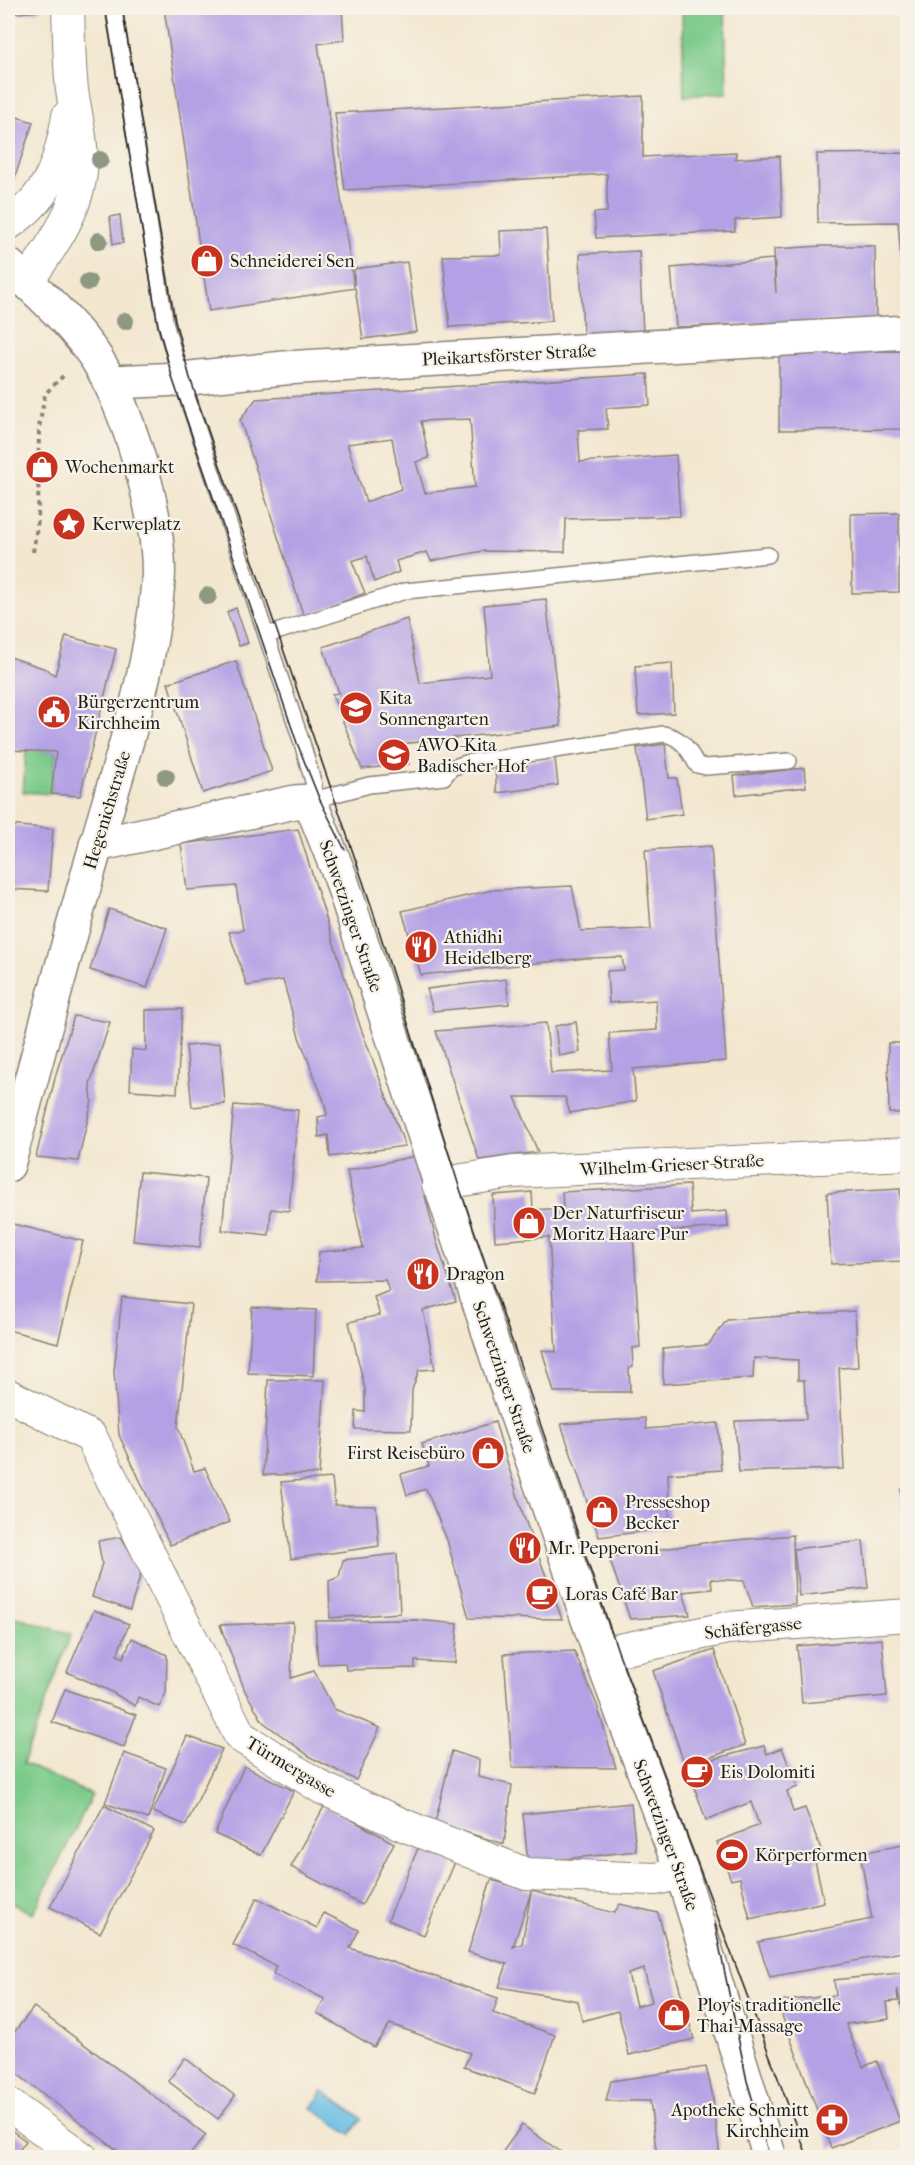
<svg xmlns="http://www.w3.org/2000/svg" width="915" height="2165" viewBox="0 0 915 2165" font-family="'IM FELL French Canon',serif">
<rect width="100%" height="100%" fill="#f7f3e8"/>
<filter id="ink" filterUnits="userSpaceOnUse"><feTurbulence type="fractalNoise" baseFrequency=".0167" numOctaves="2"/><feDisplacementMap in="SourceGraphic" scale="12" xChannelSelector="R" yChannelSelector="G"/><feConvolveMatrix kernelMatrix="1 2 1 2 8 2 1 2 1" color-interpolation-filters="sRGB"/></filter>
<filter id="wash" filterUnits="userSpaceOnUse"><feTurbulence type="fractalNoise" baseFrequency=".008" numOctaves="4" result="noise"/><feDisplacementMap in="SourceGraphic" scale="24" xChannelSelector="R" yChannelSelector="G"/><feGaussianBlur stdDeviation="1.35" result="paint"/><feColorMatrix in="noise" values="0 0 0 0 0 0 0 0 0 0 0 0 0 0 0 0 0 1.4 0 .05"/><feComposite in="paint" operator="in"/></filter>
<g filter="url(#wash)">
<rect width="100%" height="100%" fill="#f3e7d0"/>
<!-- green -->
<g fill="#7dcb8a" stroke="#4c7453" stroke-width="1.5">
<path d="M682,8H725L727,93L684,96Z"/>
<path d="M26,750L56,752L51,794L23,792Z"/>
<path d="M8,1615L71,1634L23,1763L92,1795L33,1914L8,1901Z"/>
</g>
<!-- water -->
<path fill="#66bce3" stroke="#416c80" stroke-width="1.5" d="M323,2091L362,2118L350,2135L312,2108Z"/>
<g id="blocks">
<!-- building -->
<g fill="#b4a1e5" fill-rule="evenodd">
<path d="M8,8H38L39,11L8,14Z"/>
<path d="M164,8H342L344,40L318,44L354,287V269L407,262L417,332L363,339L355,288L209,311Z"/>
<path d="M643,96V157L736,152L735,159L780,156L782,217L735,220V231L596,238L594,213L607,212V174L345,190L335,113Z"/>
<path d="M8,114L33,122L13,183L8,181Z"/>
<path d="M908,153V306L905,307L898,222L818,223L817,154Z"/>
<path d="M120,215L123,243L113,244L110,217Z"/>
<path d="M546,229L552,321L450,327L443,256L501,255L500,231Z"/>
<path d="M822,246H875L876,320L676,327L671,268L773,259L776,293L774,249Z"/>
<path d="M639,251L643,333L583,336L580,254Z"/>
<path d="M907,351L908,429L779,430V352Z"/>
<path d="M648,374L650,405L606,408L608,429L578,430L580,462L676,455L680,516L566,519L565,552L483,551L431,561L427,552L396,561L399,572L374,582L367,556L352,561L365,593L304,617L240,420L256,399ZM470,419L475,487L425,493L416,462L429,458L421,421ZM392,438L401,489L366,502L347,444Z"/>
<path d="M899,513V592L852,593L851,514Z"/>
<path d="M546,599L561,726L402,744L409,764L362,769L332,694L339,693L323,647L407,619L420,683L490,675L484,605Z"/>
<path d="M236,608L248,643L239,646L227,612Z"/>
<path d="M66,636L116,649L80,796L51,794L56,752L8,750V662L10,657L46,669L55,675Z"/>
<path d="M236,661L272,771L203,793L168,683Z"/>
<path d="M672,663L674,713L638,715L635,666Z"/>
<path d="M665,744L669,778H677L682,814L646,819L637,748Z"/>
<path d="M555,758L558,785L497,793L495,770L527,766L526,762Z"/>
<path d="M804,768L806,787L736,795L734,776Z"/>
<path d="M8,825L53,829L48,891L8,889Z"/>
<path d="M298,829L360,1026L405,1146L330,1157L328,1135L319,1137L318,1117L327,1115L324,1101L299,1037L283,980L247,986L229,932L243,930L236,886L187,890L181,844Z"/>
<path d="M711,846L726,1061L633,1069L636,1101L570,1113L565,1097H515L538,1152L479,1160L436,1031L546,1023L551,1073L612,1070L609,1033L657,1030L656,1000L609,1003L607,971L624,970L622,957L587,958L421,975L402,911L492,890L572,886L581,931L651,929L645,850Z"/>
<path d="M109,909L167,928L147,988L90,970Z"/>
<path d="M506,979L509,1004L433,1011L427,989Z"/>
<path d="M182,1009L177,1093L130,1090L132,1049L146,1051V1010Z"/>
<path d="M74,1016L110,1022L90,1084L92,1101L78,1161L36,1157L56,1074Z"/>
<path d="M576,1022L580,1052L559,1056L555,1026Z"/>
<path d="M220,1043L225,1104L192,1107L186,1046Z"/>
<path d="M888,1043H908V1113H889Z"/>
<path d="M234,1105L298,1110L289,1211L271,1209L269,1235L222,1230Z"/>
<path d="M415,1156L437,1243L456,1301L423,1310L435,1369L419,1370L412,1390L411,1430L355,1429L356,1411L365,1412V1389L349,1322L380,1315L374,1297L389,1291L385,1280L317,1281L319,1252L363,1248L347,1171Z"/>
<path d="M140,1172L206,1178L200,1247L133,1241Z"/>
<path d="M689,1185L691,1214L727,1211L728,1227L633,1233L640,1347L632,1348L633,1367L629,1368L630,1392H554L542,1350L556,1352L549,1237L495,1241L493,1195L532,1192L533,1210L563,1208L562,1192Z"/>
<path d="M900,1189L903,1261L831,1264L827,1193Z"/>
<path d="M13,1224L83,1241L58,1343L8,1330V1247Z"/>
<path d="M122,1297L191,1304L178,1427L194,1471L205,1468L230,1522L170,1545L119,1435L114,1371Z"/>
<path d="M252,1307L316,1310L313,1376L248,1373Z"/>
<path d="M855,1311L858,1367L839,1368L844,1469L739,1472L735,1421L806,1419L804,1380H798V1360L754,1358L753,1378L663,1384V1349L708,1345L727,1320Z"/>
<path d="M268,1380H325L319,1474L263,1475Z"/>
<path d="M645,1418L646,1429L718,1423L721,1470L668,1474L670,1528L599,1537L561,1424Z"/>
<path d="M495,1422L524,1517L562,1619L469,1618L447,1540L426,1489L407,1495L401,1474L429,1466L422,1444Z"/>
<path d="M332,1478L335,1505L376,1506L379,1546L291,1559L281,1482Z"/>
<path d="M908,1488V1561H906L901,1489Z"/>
<path d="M793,1535L795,1604L753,1607L744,1581L711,1579L712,1589L683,1592L690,1615L630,1619L609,1557L703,1543Z"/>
<path d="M121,1537L142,1570L130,1610L92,1597L102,1563L98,1541Z"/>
<path d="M863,1541L868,1588L799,1596L794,1549Z"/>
<path d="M397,1554L400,1613L330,1618L329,1581L339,1577L343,1560Z"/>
<path d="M94,1610L129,1624L117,1655L123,1658L132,1638L167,1655L166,1693L159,1707L138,1697L135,1706L108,1690L67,1672Z"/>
<path d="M416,1620L458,1624L455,1663L415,1661V1668L346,1670L345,1663L318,1664L315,1621Z"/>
<path d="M293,1622L291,1678L314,1671L334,1709L380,1728L356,1780L312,1758L263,1722L245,1691L220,1625Z"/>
<path d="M882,1639L887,1696L802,1703L797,1646Z"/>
<path d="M714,1650L745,1745L685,1766L653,1671Z"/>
<path d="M574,1651L597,1705L616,1768L512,1767L504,1654Z"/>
<path d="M65,1689L136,1715L124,1747L52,1722Z"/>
<path d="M187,1736L222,1749L186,1825L153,1812Z"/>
<path d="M764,1746L767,1754L782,1748L798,1787L787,1791L793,1812L805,1808L824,1857L815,1861L824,1902L750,1919L740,1878L731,1880L717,1842L759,1825L751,1802L706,1820L687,1766Z"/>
<path d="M452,1751L479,1760L478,1777L512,1785L504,1844L435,1823Z"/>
<path d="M124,1753L166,1768L148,1819L105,1803Z"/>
<path d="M244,1766L294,1791L261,1855L215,1834Z"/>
<path d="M631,1803L636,1851L528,1863L523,1814Z"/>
<path d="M104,1805L154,1831L100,1933L50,1907Z"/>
<path d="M325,1805L394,1843L362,1905L291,1867Z"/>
<path d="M908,1844V1951L770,1977L758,1942L872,1919L860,1853Z"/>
<path d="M419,1846L455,1862L424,1935L388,1920Z"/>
<path d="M491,1880L614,1913L620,1904L658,1913L694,2039L629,2055L618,2011L582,2021L578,2001L499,1987L507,1964L468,1952ZM531,1892L522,1944L513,1947ZM644,1969L652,2002L636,2006L628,1974Z"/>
<path d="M257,1898L317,1928L324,1913L359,1930L350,1948L498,1998L493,2013L555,2035L535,2093L464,2067L470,2053L390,2024L374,2047L317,2013L325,1999L273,1974L276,1966L233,1945Z"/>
<path d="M908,1972V2031L897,1989L898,2001L887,2002L889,2019L846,2024L863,2067L877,2061L900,2121L831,2148L777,2002L836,1995L834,1980Z"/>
<path d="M34,2007L206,2135L188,2157H126L8,2067V2040Z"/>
<path d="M185,2058L235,2096L218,2119L168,2081Z"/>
<path d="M706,2067L712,2092L720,2157H657L650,2101H606L611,2081Z"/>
<path d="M522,2125L568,2157H499Z"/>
<path d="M8,2128L26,2141L14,2157H8Z"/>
</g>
</g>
</g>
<g filter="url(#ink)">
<use href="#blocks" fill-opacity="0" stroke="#888276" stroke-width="1.5"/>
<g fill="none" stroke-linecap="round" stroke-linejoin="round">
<defs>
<g id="service">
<path d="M114,8L166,326L181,379L302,743L314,785L310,801"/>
<path d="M267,635L405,591L768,555"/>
<path d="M310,801L369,785L444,777L451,768L466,763L664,734C683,738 688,749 697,765L706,767L789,761"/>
</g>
<g id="minor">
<path d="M8,224C50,196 60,163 68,116"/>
<path d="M27,282C50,249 77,212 81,172C84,145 76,117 72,90C69,63 69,35 68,8"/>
<path d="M438,1184L513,1172L908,1154"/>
<path d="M8,1395L91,1437L240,1736L322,1788L401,1824L526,1874L656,1879L682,1873"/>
<path d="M600,1654L727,1628L908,1615"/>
<path d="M8,2104L82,2158"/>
</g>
<g id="tertiary">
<path d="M8,265C37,290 66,317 89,348C126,395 163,523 158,582C151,674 121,759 96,846C65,952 37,1059 8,1165"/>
<path d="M111,382L181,379L284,368L908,332"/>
<path d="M96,845L295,802L310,801L340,876L503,1376L600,1654L682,1873L770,2158"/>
</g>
</defs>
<!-- service casing -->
<use href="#service" stroke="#888276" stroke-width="18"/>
<!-- minor casing -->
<use href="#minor" stroke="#888276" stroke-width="34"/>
<!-- tertiary casing -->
<use href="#tertiary" stroke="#888276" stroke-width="36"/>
<!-- path -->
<path stroke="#888276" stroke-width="4" stroke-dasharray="4.5 4.5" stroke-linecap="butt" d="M33,552L38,520L39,428L45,394L63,376"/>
<!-- service -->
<use href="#service" stroke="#fff" stroke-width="15"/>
<!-- minor -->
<use href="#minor" stroke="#fff" stroke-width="32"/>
<!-- tertiary -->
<use href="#tertiary" stroke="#fff" stroke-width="33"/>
<!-- tram -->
<g stroke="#1c1c1c" stroke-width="1.5">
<path d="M105,8L158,325L173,380L297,743L319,798L345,850"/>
<path d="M122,8L175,321L190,378L371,905L458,1183L618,1651L808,2158"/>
<path d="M715,1925L747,2081L770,2158"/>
</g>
</g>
<!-- trees -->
<g fill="#8f9982">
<circle cx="100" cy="160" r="9"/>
<circle cx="99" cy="241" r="9"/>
<circle cx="88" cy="282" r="9"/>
<circle cx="125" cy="321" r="9"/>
<circle cx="208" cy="596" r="9"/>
<circle cx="166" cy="777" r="9"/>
</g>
</g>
<!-- icons -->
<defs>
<symbol id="shop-disc" viewBox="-11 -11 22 22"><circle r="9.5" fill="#c8321e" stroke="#f7f3e8"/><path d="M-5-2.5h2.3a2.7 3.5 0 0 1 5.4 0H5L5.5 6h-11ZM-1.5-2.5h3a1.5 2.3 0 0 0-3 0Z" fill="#fff"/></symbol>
<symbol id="sight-disc" viewBox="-11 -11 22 22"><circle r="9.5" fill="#c8321e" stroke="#f7f3e8"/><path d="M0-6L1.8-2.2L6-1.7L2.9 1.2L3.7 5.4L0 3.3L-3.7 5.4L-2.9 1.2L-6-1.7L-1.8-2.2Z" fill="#fff"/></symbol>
<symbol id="school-disc" viewBox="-11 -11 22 22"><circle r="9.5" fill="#c8321e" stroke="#f7f3e8"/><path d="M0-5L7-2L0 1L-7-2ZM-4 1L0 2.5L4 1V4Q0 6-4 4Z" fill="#fff"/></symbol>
<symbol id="civic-disc" viewBox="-11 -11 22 22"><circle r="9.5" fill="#c8321e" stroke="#f7f3e8"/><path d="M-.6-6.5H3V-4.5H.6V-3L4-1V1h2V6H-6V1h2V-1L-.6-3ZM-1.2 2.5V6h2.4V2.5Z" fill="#fff"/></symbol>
<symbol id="restaurant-disc" viewBox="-11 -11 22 22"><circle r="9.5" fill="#c8321e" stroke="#f7f3e8"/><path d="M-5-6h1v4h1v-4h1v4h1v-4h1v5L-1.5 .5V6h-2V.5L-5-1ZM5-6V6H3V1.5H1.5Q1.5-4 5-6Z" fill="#fff"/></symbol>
<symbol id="cafe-disc" viewBox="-11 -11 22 22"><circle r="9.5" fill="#c8321e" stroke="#f7f3e8"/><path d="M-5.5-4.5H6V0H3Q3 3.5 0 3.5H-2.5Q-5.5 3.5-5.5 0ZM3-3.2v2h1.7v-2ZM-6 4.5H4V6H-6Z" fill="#fff"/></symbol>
<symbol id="stadium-disc" viewBox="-11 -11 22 22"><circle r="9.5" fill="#c8321e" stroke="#f7f3e8"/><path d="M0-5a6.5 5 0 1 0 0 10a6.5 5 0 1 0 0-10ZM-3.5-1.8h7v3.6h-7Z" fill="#fff"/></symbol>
<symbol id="pharmacy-disc" viewBox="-11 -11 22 22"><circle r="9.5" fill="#c8321e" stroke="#f7f3e8"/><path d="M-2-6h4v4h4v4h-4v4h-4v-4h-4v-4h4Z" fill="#fff"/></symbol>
</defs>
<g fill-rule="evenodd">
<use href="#shop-disc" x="188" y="242" width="38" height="38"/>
<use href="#shop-disc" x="23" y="448" width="38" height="38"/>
<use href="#sight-disc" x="50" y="505" width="38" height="38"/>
<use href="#school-disc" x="337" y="689" width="38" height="38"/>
<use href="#civic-disc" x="35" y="693" width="38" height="38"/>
<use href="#school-disc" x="375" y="736" width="38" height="38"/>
<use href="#restaurant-disc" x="402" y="928" width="38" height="38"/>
<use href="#shop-disc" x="510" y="1204" width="38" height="38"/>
<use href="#restaurant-disc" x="404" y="1255" width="38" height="38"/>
<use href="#shop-disc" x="469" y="1434" width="38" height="38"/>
<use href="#shop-disc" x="583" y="1493" width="38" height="38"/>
<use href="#restaurant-disc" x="506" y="1529" width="38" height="38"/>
<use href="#cafe-disc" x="523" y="1575" width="38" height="38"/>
<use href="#cafe-disc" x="678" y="1753" width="38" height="38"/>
<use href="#stadium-disc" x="713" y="1836" width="38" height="38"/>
<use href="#shop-disc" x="655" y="1996" width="38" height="38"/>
<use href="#pharmacy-disc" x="813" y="2101" width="38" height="38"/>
</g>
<g text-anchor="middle" stroke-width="4.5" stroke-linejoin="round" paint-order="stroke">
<!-- poi labels -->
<g font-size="18" fill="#1c1c1c" stroke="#f7f3e8" text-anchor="start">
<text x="230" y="267">Schneiderei Sen</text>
<text x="65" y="473">Wochenmarkt</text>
<text x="92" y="530">Kerweplatz</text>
<text x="379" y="704">Kita<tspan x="379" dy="21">Sonnengarten</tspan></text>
<text x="77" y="708">Bürgerzentrum<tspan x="77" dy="21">Kirchheim</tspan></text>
<text x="417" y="751">AWO-Kita<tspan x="417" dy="21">Badischer Hof</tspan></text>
<text x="444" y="943">Athidhi<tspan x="444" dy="21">Heidelberg</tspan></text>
<text x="552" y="1219">Der Naturfriseur<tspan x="552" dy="21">Moritz Haare Pur</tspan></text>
<text x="446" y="1280">Dragon</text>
<text x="465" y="1459" text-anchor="end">First Reisebüro</text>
<text x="625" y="1508">Presseshop<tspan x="625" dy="21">Becker</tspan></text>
<text x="548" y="1554">Mr. Pepperoni</text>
<text x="565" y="1600">Loras Café Bar</text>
<text x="720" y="1778">Eis Dolomiti</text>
<text x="755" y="1861">Körperformen</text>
<text x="697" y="2011">Ploy‘s traditionelle<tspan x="697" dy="21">Thai-Massage</tspan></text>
<text x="809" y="2116" text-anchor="end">Apotheke Schmitt<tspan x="809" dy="21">Kirchheim</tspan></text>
</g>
<!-- street labels -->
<g font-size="18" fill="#1c1c1c" stroke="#f7f3e8">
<text transform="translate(509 355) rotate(-3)" y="6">Pleikartsförster Straße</text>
<text transform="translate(107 810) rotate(-73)" y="6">Hegenichstraße</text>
<text transform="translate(351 916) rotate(71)" y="6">Schwetzinger Straße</text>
<text transform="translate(672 1165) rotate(-3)" y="6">Wilhelm-Grieser-Straße</text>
<text transform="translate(504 1377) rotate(71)" y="6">Schwetzinger Straße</text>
<text transform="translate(753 1628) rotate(-6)" y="6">Schäfergasse</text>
<text transform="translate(291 1767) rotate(31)" y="6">Türmergasse</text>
<text transform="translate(666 1835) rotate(70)" y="6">Schwetzinger Straße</text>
</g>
</g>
<!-- margin -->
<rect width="915" height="2165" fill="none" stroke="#f7f3e8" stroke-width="30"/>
</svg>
